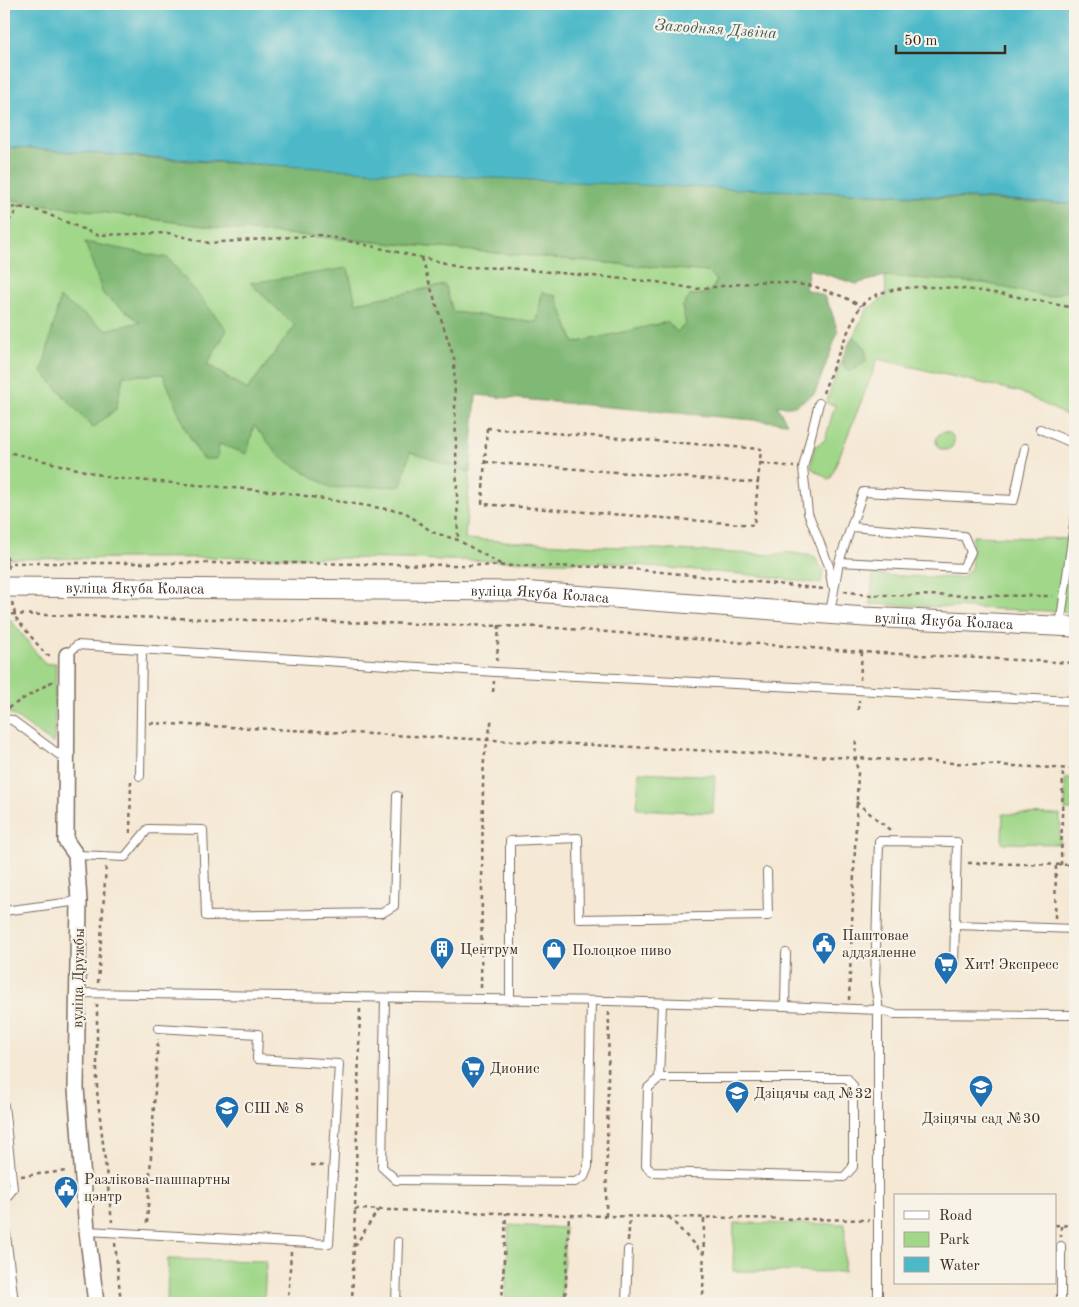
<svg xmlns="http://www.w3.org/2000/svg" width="1079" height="1307" viewBox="0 0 1079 1307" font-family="'Old Standard TT',serif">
<rect width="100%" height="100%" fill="#f7f3e8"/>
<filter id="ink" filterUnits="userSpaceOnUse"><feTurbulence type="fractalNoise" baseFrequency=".02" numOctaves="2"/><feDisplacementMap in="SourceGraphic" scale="10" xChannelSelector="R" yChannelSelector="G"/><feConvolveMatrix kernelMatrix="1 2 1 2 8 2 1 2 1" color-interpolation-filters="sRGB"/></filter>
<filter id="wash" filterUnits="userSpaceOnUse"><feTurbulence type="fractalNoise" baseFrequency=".0096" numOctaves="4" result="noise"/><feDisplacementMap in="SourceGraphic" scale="20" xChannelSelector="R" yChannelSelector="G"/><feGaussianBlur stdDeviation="1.12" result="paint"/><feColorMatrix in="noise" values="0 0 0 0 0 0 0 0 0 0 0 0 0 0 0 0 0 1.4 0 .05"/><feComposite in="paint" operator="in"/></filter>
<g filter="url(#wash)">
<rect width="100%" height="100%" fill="#f5e8d4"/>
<!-- green -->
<g fill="#a0d789" stroke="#6e8054">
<path d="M4,199L219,228L709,272L717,281L708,294L682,307L686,324L677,332L668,322L574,343L556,296L542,292L538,322L453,312L445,285L356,303L251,283L295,326L247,390L103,294L140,322L106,330L116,409L123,376L164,374L186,430L202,459L219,444L254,425L281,457L410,452L470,472L465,539L774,555L785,552L814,556L823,570L821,584L762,576L613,563L285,557L4,559Z"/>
<path d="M885,276L984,283L1048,297L1075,288V420L1020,392L878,359L830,480L811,468L814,447L825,440L835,405L826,403L843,356V366L866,348L853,336L867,309L886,297Z"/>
<circle cx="945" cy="441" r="9"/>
<path d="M973,536L1075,539V612L870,604L873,575L962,578L971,568Z"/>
<path d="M4,619L11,620L45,664L56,663L54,744L8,712H4Z"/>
<path d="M639,772L715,776L713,813L637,809Z"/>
<rect x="1065" y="778" width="10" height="32"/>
<path d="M1003,814L1060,815V844L1002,843Z"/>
<path d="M734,1223L845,1224L844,1272L733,1271Z"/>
<path d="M509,1225L565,1228L562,1303H505Z"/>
<path d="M168,1259L266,1261L264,1303H167Z"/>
</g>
<!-- forest -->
<g fill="#80b875" stroke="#5e714a">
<path d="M4,147L191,161L1075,204V288L1048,297L984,283L885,276L856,284L809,269L805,289L824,296L831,310L838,332L815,393L795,406H777L787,423L476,395L470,472L410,452L401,486L331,488L280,457L254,425L247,454L219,444L217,459H202L186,430L163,374L123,376L116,409L93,428L42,372L60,298L106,330L140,322L103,294L85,242L168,258L227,330L207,365L247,390L295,326L250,283L348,268L356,303L445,285L453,312L537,322L542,292L556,296L574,343L668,322L677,332L686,324L682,307L691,295L708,294L717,281L708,272L219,228L4,199Z"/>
<path d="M853,336L866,348V361L850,372L843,366V356Z"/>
</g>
<!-- water -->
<path fill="#4db9c8" stroke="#447273" d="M4,4H1075V204C916,193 756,191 596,183C398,174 201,161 4,147Z"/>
</g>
<g filter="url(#ink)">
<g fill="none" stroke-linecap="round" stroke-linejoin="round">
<defs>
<g id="service">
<path d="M819,403L803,468L808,513L829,566L832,585"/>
<path d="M1040,429L1075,444"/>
<path d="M839,562L963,568L971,552L964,536L851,527"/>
<path d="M830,613L839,562L863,492L1014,500L1025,448"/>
<path d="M1060,626L1075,517"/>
<path d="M67,655L77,645L496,672L1075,701"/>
<path d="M4,719L12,720L65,759"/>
<path d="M140,776L142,649"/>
<path d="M76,855L125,857L148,829L203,830L206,916L382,913L394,906L397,796"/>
<path d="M4,911L79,901"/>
<path d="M955,925L1075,929"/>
<path d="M77,993L609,1001L785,1006L878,1010L894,1014L1075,1015"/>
<path d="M385,998L382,1167L396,1180L575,1182L584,1177L588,1167L591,1001"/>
<path d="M510,1000V841L578,838L579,919L768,916L767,872"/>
<path d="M785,1006L786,953"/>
<path d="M659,1078H847L853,1086V1167L844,1177L652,1172L646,1166L648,1088L659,1078L662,1004"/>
<path d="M4,1105L13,1189L4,1200"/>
<path d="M4,1218L14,1303"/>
<path d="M87,1231L329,1244L339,1064L257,1059L258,1034L158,1028"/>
<path d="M396,1303L398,1242"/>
<path d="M626,1303L628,1250"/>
<path d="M878,1303V1003L875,984L879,841L957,842L954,965"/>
<path d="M1061,1303V1246"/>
</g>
<path id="minor" d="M67,655L66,841L76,855L79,901L76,1088L87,1231L96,1303"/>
<g id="tertiary">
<path id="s1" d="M4,587L520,591L865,617L1075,627"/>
</g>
</defs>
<!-- service casing -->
<use href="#service" stroke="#7c6c5e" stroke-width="10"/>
<!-- minor casing -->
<use href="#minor" stroke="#7c6c5e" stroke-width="18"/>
<!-- tertiary casing -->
<use href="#tertiary" stroke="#7c6c5e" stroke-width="21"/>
<!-- path -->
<g stroke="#7c6c5e" stroke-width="2.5" stroke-dasharray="4 4" stroke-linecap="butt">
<path d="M4,208L19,207L40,211L97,235L168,233L209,243L322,235L463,267L507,268L657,282L696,289L767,281L813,286L844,297L861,306"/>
<path d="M4,228L19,207"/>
<path d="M421,258L454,358L458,540"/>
<path d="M823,393C832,369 841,346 852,323C855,318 857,311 861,306C895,266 1029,300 1075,308"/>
<path d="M487,428L761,449L754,525L482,504Z"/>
<path d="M4,451L113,478L281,492L405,512L432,532L458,540L502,565"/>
<path d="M485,462L759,483"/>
<path d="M760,463L794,467"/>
<path d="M4,541L9,571"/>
<path d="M4,563H289L613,567L824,589"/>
<path d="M844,591L867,595L1053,596"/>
<path d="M12,602L16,618L46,655H53"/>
<path d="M4,614L543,627L862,652L1075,663"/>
<path d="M497,661L499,625"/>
<path d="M860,680L862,652"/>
<path d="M493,692L494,681"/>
<path d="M8,708L53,681"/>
<path d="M858,710L859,700"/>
<path d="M150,723L1075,769"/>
<path d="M856,802L890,830"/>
<path d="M130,833L131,781"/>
<path d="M968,863L1075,865"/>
<path d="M1061,865L1063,769"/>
<path d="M1055,918L1056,865"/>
<path d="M98,983L106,866"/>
<path d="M481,988L483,782L484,759L492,718"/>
<path d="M849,1000L858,772L855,758L856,737"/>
<path d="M97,1004V1091L112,1222"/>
<path d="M360,1009L355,1209L606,1216L869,1220"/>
<path d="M311,1165L324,1166"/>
<path d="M21,1176L67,1171"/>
<path d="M606,1216L609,1010"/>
<path d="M669,1217L702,1253"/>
<path d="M147,1223L158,1039"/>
<path d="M1055,1225L1075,1226"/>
<path d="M1061,1226V1237"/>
<path d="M628,1241L630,1217"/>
<path d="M115,1243L121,1303"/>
<path d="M355,1246L378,1210"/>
<path d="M264,1302L280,1303"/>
<path d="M288,1303L291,1252"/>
<path d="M352,1303L355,1209"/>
<path d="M502,1303L506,1213"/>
<path d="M565,1303L569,1215"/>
<path d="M703,1303L704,1218"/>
</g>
<!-- service -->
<use href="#service" stroke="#fff" stroke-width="8"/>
<!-- minor -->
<use href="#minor" stroke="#fff" stroke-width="15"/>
<!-- tertiary -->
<use href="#tertiary" stroke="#fff" stroke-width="19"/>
</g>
</g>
<!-- icons -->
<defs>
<symbol id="civic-pin" viewBox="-11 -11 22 30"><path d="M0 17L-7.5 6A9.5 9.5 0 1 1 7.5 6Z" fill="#1f6fb2" stroke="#f7f3e8"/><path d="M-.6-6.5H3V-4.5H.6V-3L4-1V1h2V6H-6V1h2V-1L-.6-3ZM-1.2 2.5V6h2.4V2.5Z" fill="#fff"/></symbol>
<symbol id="building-pin" viewBox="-11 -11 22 30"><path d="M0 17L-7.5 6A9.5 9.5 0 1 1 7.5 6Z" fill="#1f6fb2" stroke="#f7f3e8"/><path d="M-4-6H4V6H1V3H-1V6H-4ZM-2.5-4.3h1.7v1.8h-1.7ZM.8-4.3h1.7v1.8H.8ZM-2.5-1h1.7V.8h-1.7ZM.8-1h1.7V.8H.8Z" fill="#fff"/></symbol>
<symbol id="shop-pin" viewBox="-11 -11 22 30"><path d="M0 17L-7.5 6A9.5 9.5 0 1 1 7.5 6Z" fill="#1f6fb2" stroke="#f7f3e8"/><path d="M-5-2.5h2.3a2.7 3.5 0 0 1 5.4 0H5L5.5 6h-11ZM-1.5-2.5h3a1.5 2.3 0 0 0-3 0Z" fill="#fff"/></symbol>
<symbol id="supermarket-pin" viewBox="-11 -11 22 30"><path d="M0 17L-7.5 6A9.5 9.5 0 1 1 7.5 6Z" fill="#1f6fb2" stroke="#f7f3e8"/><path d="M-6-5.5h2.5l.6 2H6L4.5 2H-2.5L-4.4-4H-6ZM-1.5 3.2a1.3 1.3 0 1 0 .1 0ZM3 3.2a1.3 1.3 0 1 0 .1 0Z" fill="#fff"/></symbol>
<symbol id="school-pin" viewBox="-11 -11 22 30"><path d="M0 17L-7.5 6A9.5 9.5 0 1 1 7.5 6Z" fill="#1f6fb2" stroke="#f7f3e8"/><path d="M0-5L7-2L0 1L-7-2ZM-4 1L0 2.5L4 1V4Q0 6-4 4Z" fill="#fff"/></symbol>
</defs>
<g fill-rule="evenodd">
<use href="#civic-pin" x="810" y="930" width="28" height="38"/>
<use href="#building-pin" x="428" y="935" width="28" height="38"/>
<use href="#shop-pin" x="540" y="936" width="28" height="38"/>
<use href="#supermarket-pin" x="932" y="950" width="28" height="38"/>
<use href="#supermarket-pin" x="459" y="1054" width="28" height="38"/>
<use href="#school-pin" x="967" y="1073" width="28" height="38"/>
<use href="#school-pin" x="723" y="1079" width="28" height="38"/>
<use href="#school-pin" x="213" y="1094" width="28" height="38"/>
<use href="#civic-pin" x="52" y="1174" width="28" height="38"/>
</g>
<g text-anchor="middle" stroke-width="4.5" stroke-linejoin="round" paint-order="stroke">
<!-- street labels -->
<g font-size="15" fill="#3b2a1e" stroke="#f7f3e8">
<text dy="5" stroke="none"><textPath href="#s1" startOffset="131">вуліца Якуба Коласа</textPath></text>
<text dy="5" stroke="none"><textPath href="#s1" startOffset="536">вуліца Якуба Коласа</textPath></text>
<text dy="5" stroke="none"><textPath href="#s1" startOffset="941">вуліца Якуба Коласа</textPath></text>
<text transform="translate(78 978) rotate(-89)" y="5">вуліца Дружбы</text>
</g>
<!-- poi labels -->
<g font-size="15" fill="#3b2a1e" stroke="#f7f3e8" text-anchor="start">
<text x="842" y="940">Паштовае<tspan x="842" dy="17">аддзяленне</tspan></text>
<text x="460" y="954">Центрум</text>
<text x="572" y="955">Полоцкое пиво</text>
<text x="964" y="969">Хит! Экспресс</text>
<text x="490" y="1073">Дионис</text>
<text x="754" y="1098">Дзіцячы сад №32</text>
<text x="244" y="1113">СШ № 8</text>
<text x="981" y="1123" text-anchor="middle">Дзіцячы сад №30</text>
<text x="84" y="1184">Разлікова-пашпартны<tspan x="84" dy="17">цэнтр</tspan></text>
</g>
<!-- water labels -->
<g font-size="16" font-style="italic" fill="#415c5a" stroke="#f7f3e8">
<text transform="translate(716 28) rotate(4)" y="6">Заходняя Дзвіна</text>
</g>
</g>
<!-- margin -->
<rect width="1079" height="1307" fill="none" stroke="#f7f3e8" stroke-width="20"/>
<!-- legend -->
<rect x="894" y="1194" width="162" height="90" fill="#f7f3e8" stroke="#aca397"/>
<rect x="904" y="1211" width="25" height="8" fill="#ffffff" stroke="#aca397"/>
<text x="939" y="1220" font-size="15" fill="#3b2a1e">Road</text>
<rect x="904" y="1232" width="25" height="15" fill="#a0d789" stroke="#aca397"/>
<text x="939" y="1244" font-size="15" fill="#3b2a1e">Park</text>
<rect x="904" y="1257" width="25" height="15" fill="#4db9c8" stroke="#aca397"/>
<text x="939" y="1270" font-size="15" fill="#3b2a1e">Water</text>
<!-- scale -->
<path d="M896 45v8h109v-8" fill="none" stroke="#3b2a1e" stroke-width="2.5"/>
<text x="904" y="45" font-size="15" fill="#3b2a1e" stroke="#f7f3e8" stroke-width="4" paint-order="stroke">50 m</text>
</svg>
